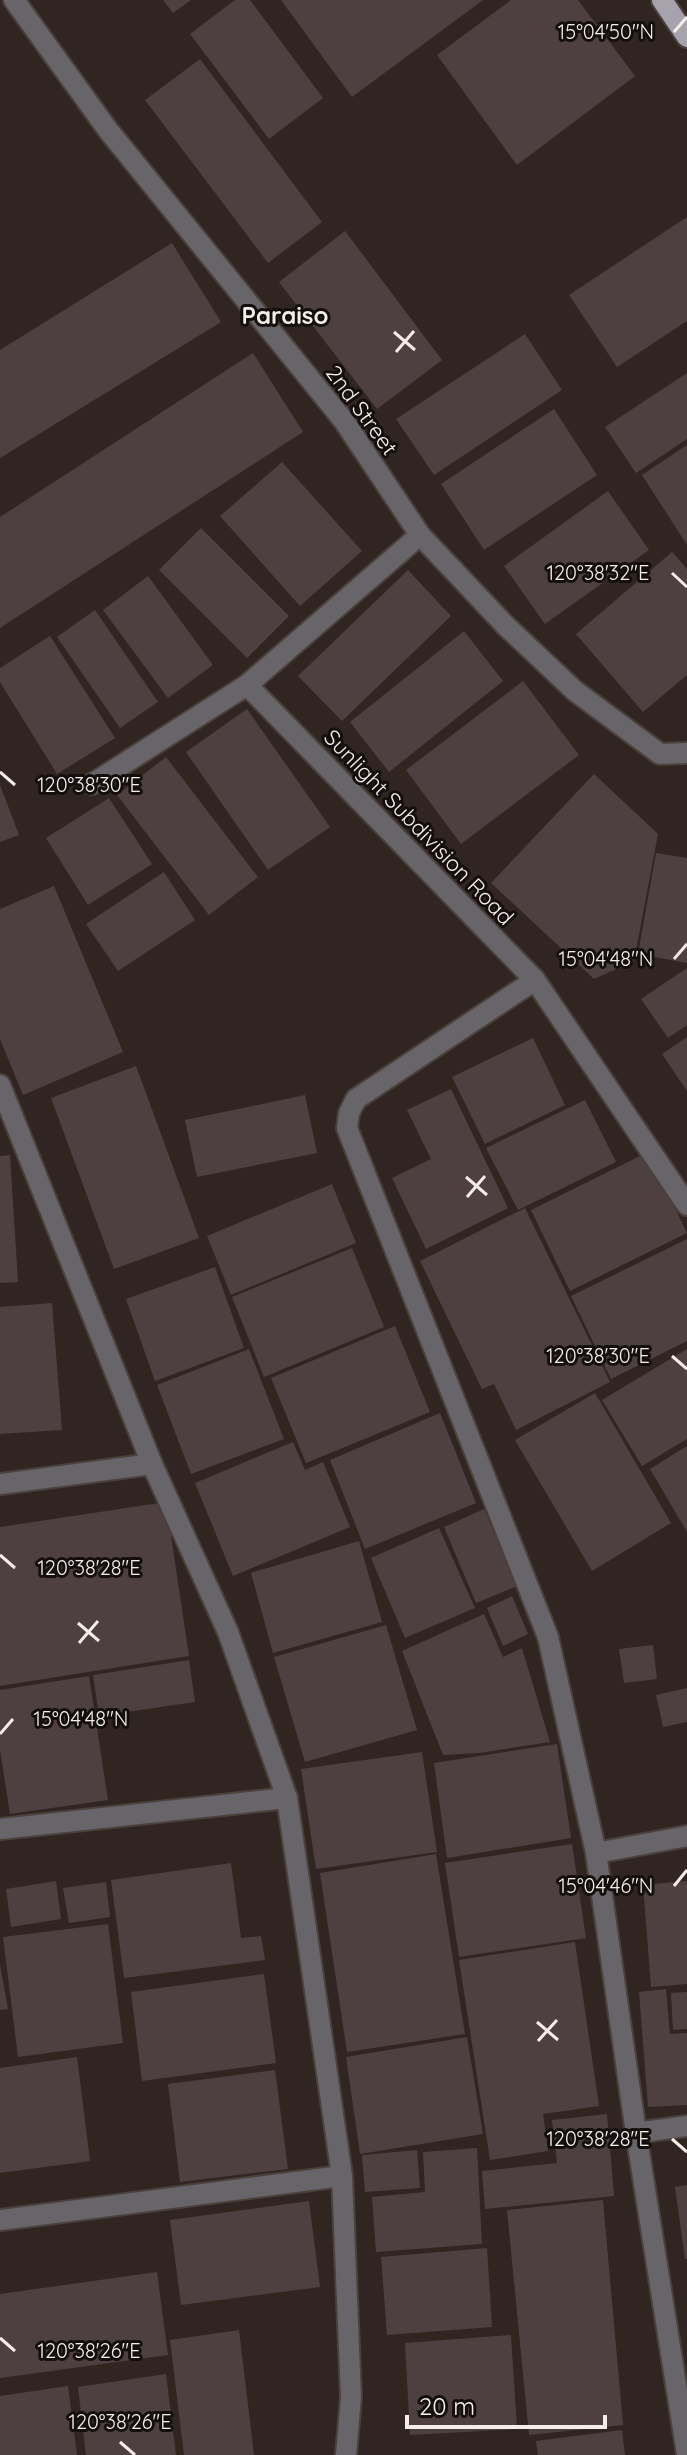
<svg xmlns="http://www.w3.org/2000/svg" width="687" height="2455" viewBox="0 0 687 2455" font-family="Quicksand,sans-serif">
<rect width="100%" height="100%" fill="#302520"/>
<!-- building -->
<g fill="#4e4040">
<path d="M163,0H191L173,13Z"/>
<path d="M235,0H250L323,98L269,139L190,34Z"/>
<path d="M281,0H483L352,97Z"/>
<path d="M511,0H578L635,76L517,165L437,55Z"/>
<path d="M200,59L322,222L268,263L145,100Z"/>
<path d="M687,217V321L617,367L569,295Z"/>
<path d="M345,231L442,360L377,409L279,282Z"/>
<path d="M172,243L221,322L0,458V350Z"/>
<path d="M525,334L562,390L434,475L396,419Z"/>
<path d="M253,353L303,432L0,628V517Z"/>
<path d="M687,373V439L636,473L605,427Z"/>
<path d="M554,409L597,475L484,550L441,484Z"/>
<path d="M687,445V545L642,475Z"/>
<path d="M282,462L362,551L300,606L220,516Z"/>
<path d="M608,491L649,550L545,624L504,566Z"/>
<path d="M201,528L289,616L247,658L159,570Z"/>
<path d="M672,552L687,569V675L643,712L576,634Z"/>
<path d="M408,570L451,616L342,721L298,676Z"/>
<path d="M148,576L213,665L168,698L103,610Z"/>
<path d="M95,610L158,702L120,728L57,637Z"/>
<path d="M464,631L503,681L389,772L350,722Z"/>
<path d="M50,636L115,738L57,774L0,682V668Z"/>
<path d="M523,681L579,755L461,844L406,770Z"/>
<path d="M247,709L330,827L268,870L186,752Z"/>
<path d="M166,757L258,877L209,915L117,795Z"/>
<path d="M594,774L658,834L634,961L594,979L491,883Z"/>
<path d="M0,785L19,835L0,842Z"/>
<path d="M109,798L152,864L88,905L46,838Z"/>
<path d="M656,853L687,858V963L638,954Z"/>
<path d="M164,872L195,920L118,971L86,924Z"/>
<path d="M54,886L123,1052L23,1095L0,1039V909Z"/>
<path d="M687,968V1025L668,1038L641,999Z"/>
<path d="M687,1037V1091L662,1054Z"/>
<path d="M533,1038L565,1105L485,1144L452,1077Z"/>
<path d="M136,1066L199,1238L114,1269L51,1098Z"/>
<path d="M451,1089L508,1208L426,1249L392,1178L431,1159L407,1110Z"/>
<path d="M305,1095L317,1153L197,1177L185,1120Z"/>
<path d="M585,1100L616,1162L518,1210L486,1148Z"/>
<path d="M648,1152L687,1233L570,1291L531,1210Z"/>
<path d="M10,1155L18,1282L0,1283V1156Z"/>
<path d="M332,1184L356,1243L231,1295L207,1236Z"/>
<path d="M525,1208L610,1382L516,1430L494,1384L482,1389L420,1261Z"/>
<path d="M687,1239V1341L611,1379L571,1296Z"/>
<path d="M352,1248L384,1327L264,1377L232,1297Z"/>
<path d="M215,1267L244,1348L155,1381L126,1299Z"/>
<path d="M52,1303L62,1430L0,1434V1307Z"/>
<path d="M395,1326L430,1412L306,1463L271,1378Z"/>
<path d="M249,1349L284,1439L191,1474L157,1385Z"/>
<path d="M687,1349V1439L642,1466L602,1400Z"/>
<path d="M595,1393L671,1523L592,1571L515,1440Z"/>
<path d="M440,1413L476,1503L365,1549L330,1460Z"/>
<path d="M293,1442L305,1470L323,1462L350,1527L233,1576L195,1483Z"/>
<path d="M687,1446V1532L650,1469Z"/>
<path d="M166,1502L189,1656L0,1686V1527Z"/>
<path d="M484,1509L517,1586L476,1603L444,1527Z"/>
<path d="M439,1528L475,1608L405,1638L371,1558Z"/>
<path d="M359,1541L382,1622L273,1653L251,1573Z"/>
<path d="M512,1596L528,1634L503,1646L487,1608Z"/>
<path d="M484,1614L503,1657L522,1648L550,1742L479,1753L443,1755L402,1651Z"/>
<path d="M386,1625L417,1730L305,1762L274,1657Z"/>
<path d="M653,1645L657,1679L624,1683L619,1649Z"/>
<path d="M189,1660L195,1702L99,1716L93,1675Z"/>
<path d="M89,1676L108,1800L10,1814L0,1750V1690Z"/>
<path d="M687,1688V1722L663,1727L656,1695Z"/>
<path d="M557,1744L571,1838L447,1858L434,1763Z"/>
<path d="M422,1752L437,1852L316,1869L301,1769Z"/>
<path d="M572,1844L586,1938L459,1957L445,1863Z"/>
<path d="M436,1854L465,2034L347,2052L320,1873Z"/>
<path d="M231,1863L241,1938L261,1936L265,1960L124,1978L111,1880Z"/>
<path d="M56,1881L61,1919L11,1927L6,1889Z"/>
<path d="M687,1881V1984L651,1987L643,1885Z"/>
<path d="M106,1882L110,1917L69,1923L63,1888Z"/>
<path d="M108,1924L123,2043L18,2057L3,1937Z"/>
<path d="M575,1942L599,2106L543,2114L548,2151L490,2160L459,1960Z"/>
<path d="M0,1964L8,2009L0,2010Z"/>
<path d="M264,1974L276,2063L142,2081L131,1992Z"/>
<path d="M666,1989L670,2034L687,2033V2105L648,2107L639,1992Z"/>
<path d="M687,1992V2029L673,2030L671,1993Z"/>
<path d="M467,2037L483,2134L360,2154L346,2057Z"/>
<path d="M77,2057L90,2161L0,2173V2068Z"/>
<path d="M275,2070L288,2169L180,2182L168,2084Z"/>
<path d="M607,2114L614,2196L485,2209L482,2171L557,2163L552,2120Z"/>
<path d="M477,2148L482,2244L376,2252L372,2197L425,2192L423,2152Z"/>
<path d="M417,2150L420,2188L365,2192L362,2155Z"/>
<path d="M687,2185V2259H685L675,2187Z"/>
<path d="M603,2200L623,2425L529,2435L507,2210Z"/>
<path d="M309,2201L320,2287L181,2305L170,2220Z"/>
<path d="M487,2248L492,2327L387,2335L381,2257Z"/>
<path d="M157,2272L168,2355L0,2378V2294Z"/>
<path d="M239,2330L254,2455H184L170,2340Z"/>
<path d="M511,2335L517,2429L410,2435L405,2343Z"/>
<path d="M166,2374L176,2455H86L78,2387Z"/>
<path d="M68,2386L77,2455H0V2396Z"/>
<path d="M622,2430L625,2455H538L536,2441Z"/>
</g>
<g fill="none" stroke-linecap="round" stroke-linejoin="round">
<defs>
<g id="minor">
<path d="M14,0L108,130L344,421L420,535L506,626L575,691L660,754L687,753"/>
<path d="M247,685L535,980L687,1205"/>
<path d="M92,784L247,685L420,535"/>
<path d="M535,980L356,1099L349,1113L347,1128L548,1637L596,1853L636,2133L687,2454"/>
<path d="M0,1085L152,1464L228,1632L287,1798L342,2176L351,2397L346,2455"/>
<path d="M0,1484L152,1464"/>
<path d="M0,1829L287,1798"/>
<path d="M596,1853L687,1836"/>
<path d="M636,2133L687,2126"/>
<path d="M0,2220L342,2176"/>
</g>
<path id="major" d="M662,0L687,37"/>
</defs>
<!-- minor casing -->
<use href="#minor" stroke="#4b413c" stroke-width="24"/>
<!-- major casing -->
<use href="#major" stroke="#4b413c" stroke-width="24"/>
<!-- minor -->
<use href="#minor" stroke="#67656a" stroke-width="20"/>
<!-- major -->
<use href="#major" stroke="#a7a3ad" stroke-width="20"/>
</g>
<!-- ticks -->
<path fill="none" stroke="#f4edea" stroke-width="3" d="M674,32L687,17M394,332L415,350M396,352L414,331M672,573L687,587M0,772L15,785M674,959L687,944M466,1177L487,1195M467,1197L485,1176M672,1356L687,1369M0,1555L15,1568M78,1623L99,1641M79,1643L98,1621M0,1734L13,1719M674,1886L687,1870M537,2022L558,2040M538,2041L557,2020M672,2139L687,2152M0,2338L15,2351M120,2442L135,2455"/>
<g text-anchor="middle" stroke-width="6" stroke-linejoin="round" paint-order="stroke">
<!-- street labels -->
<g font-size="22" fill="#f4edea" stroke="#140f0d">
<text transform="translate(362 410) rotate(54)" y="8">2nd Street</text>
<text transform="translate(419 827) rotate(46)" y="8">Sunlight Subdivision Road</text>
</g>
<!-- neighbourhood labels -->
<g font-size="24" font-weight="bold" fill="#f4edea" stroke="#140f0d">
<text x="285" y="324">Paraiso</text>
</g>
</g>
<g font-size="20" text-anchor="middle" fill="#f4edea" stroke="#140f0d" stroke-width="6" stroke-linejoin="round" paint-order="stroke">
<text x="606" y="39">15°04'50"N</text>
<text x="598" y="580">120°38'32"E</text>
<text x="89" y="792">120°38'30"E</text>
<text x="606" y="966">15°04'48"N</text>
<text x="598" y="1363">120°38'30"E</text>
<text x="89" y="1575">120°38'28"E</text>
<text x="81" y="1726">15°04'48"N</text>
<text x="606" y="1893">15°04'46"N</text>
<text x="598" y="2146">120°38'28"E</text>
<text x="89" y="2358">120°38'26"E</text>
<text x="120" y="2429">120°38'26"E</text>
</g>
<!-- scale -->
<path d="M407 2415v12h198v-12" fill="none" stroke="#f4edea" stroke-width="4"/>
<text x="419" y="2415" font-size="24" fill="#f4edea" stroke="#140f0d" stroke-width="6" paint-order="stroke">20 m</text>
</svg>
